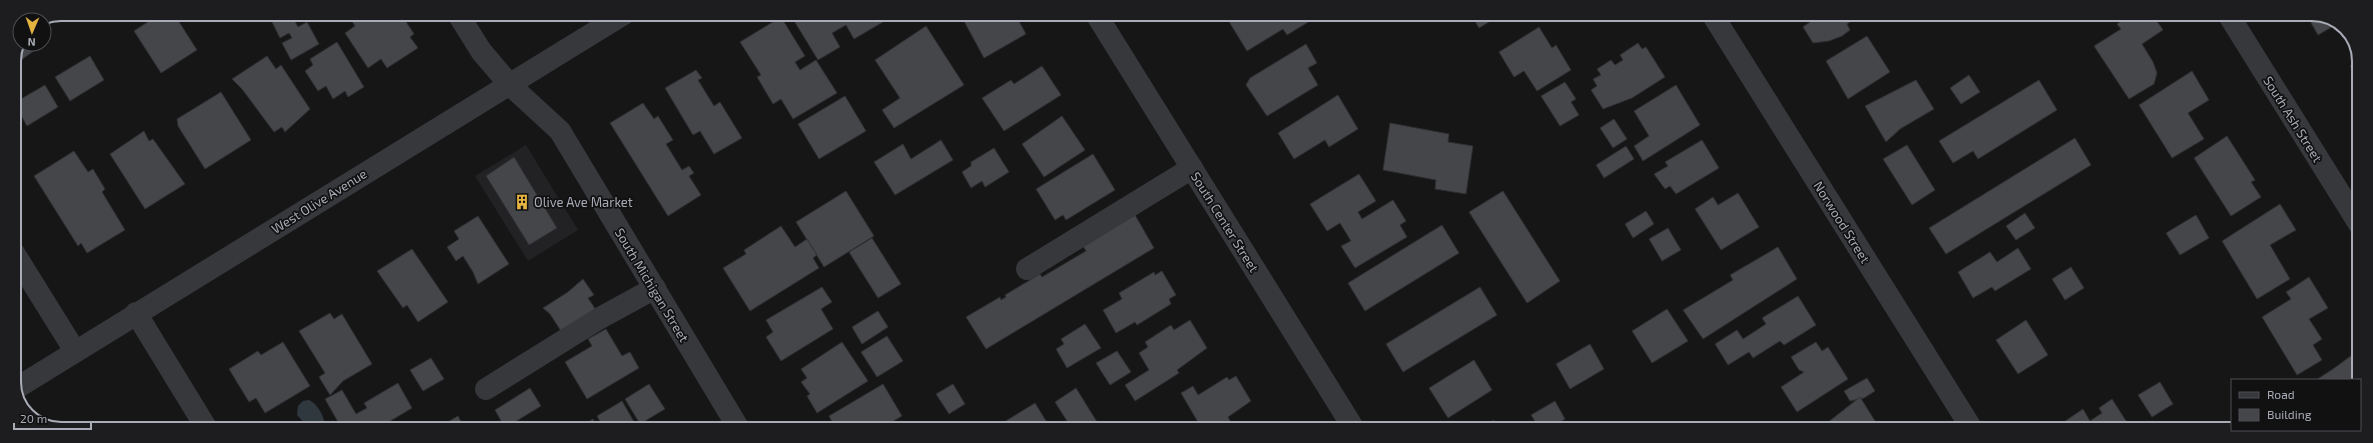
<svg xmlns="http://www.w3.org/2000/svg" width="2373" height="443" viewBox="0 0 2373 443" font-family="'Exo 2',sans-serif">
<rect width="100%" height="100%" fill="#161617"/>
<!-- built -->
<path fill="#222224" d="M526,145L578,230L528,261L475,176Z"/>
<!-- water -->
<path fill="#30383f" d="M309,400C318,404 326,419 325,429H306L307,426L297,415L298,406L303,401Z"/>
<!-- building -->
<g fill="#45464a" stroke="#303033">
<path d="M160,14H174L197,50L161,73L134,31Z"/>
<path d="M282,14H291L298,27L307,22L319,44L291,60L282,43L292,38L289,33L280,38L271,20Z"/>
<path d="M342,14H401L414,34L410,37L418,48L387,68L381,59L368,68L345,33L355,26L350,18L346,20Z"/>
<path d="M790,14H885L888,19L854,39L846,25L832,33L840,47L818,60Z"/>
<path d="M898,14H916L903,22Z"/>
<path d="M977,14H1015L1026,34L984,58L964,21Z"/>
<path d="M1237,14H1305L1310,21L1287,35L1283,29L1247,51L1228,20Z"/>
<path d="M1471,14H1502L1479,28Z"/>
<path d="M1806,14H1857L1858,16L1847,24L1850,30L1842,36L1829,41L1813,43L1803,27L1810,22Z"/>
<path d="M2131,14H2152L2163,30L2142,44L2153,62L2157,73L2154,84L2129,99L2094,46L2121,29L2117,24Z"/>
<path d="M2306,14H2318L2337,24L2318,35Z"/>
<path d="M781,17L805,56L795,62L800,70L816,60L837,93L793,119L781,99L773,104L757,77L761,75L740,42Z"/>
<path d="M926,26L964,85L894,128L882,110L900,98L875,60Z"/>
<path d="M1539,27L1552,48L1556,45L1571,70L1537,91L1524,71L1514,77L1499,52Z"/>
<path d="M1867,36L1890,72L1848,99L1826,61Z"/>
<path d="M337,42L364,87L348,97L345,91L333,99L326,86L318,91L305,71L313,65L310,59Z"/>
<path d="M1638,43L1642,49L1646,47L1665,77L1632,98L1603,109L1591,90L1597,86L1593,79L1601,75L1597,69L1611,60L1615,65L1623,60L1620,55Z"/>
<path d="M21,44H36L38,48L14,65Z"/>
<path d="M1306,44L1317,63L1308,68L1318,85L1267,116L1246,85L1250,78Z"/>
<path d="M90,56L104,80L70,101L55,77Z"/>
<path d="M267,56L276,69L281,65L310,109L285,132L282,127L274,132L242,89L232,79Z"/>
<path d="M2359,61V80L2350,66Z"/>
<path d="M1042,66L1061,95L1004,131L982,98L1011,80L1014,84Z"/>
<path d="M696,70L702,78L698,80L714,106L720,102L742,138L714,154L700,131L693,135L665,88Z"/>
<path d="M2192,71L2209,100L2188,113L2204,139L2172,158L2139,105Z"/>
<path d="M1969,75L1980,92L1961,104L1950,88Z"/>
<path d="M1916,80L1934,109L1900,129L1886,142L1865,106Z"/>
<path d="M2039,80L2057,110L1978,159L1973,151L1953,163L1939,141Z"/>
<path d="M1565,82L1576,99L1571,102L1579,115L1560,126L1541,96Z"/>
<path d="M45,85L58,107L27,126L14,103Z"/>
<path d="M1676,85L1700,125L1643,161L1634,146L1649,136L1634,111Z"/>
<path d="M221,92L251,140L205,169L178,126L177,119Z"/>
<path d="M1338,95L1358,129L1329,147L1325,140L1294,159L1278,133Z"/>
<path d="M845,96L866,131L819,159L798,124Z"/>
<path d="M643,103L654,119L658,116L673,140L666,144L682,170L689,166L694,173L689,176L701,195L668,216L610,123Z"/>
<path d="M1062,116L1085,150L1044,177L1022,144Z"/>
<path d="M1614,119L1627,139L1613,148L1600,128Z"/>
<path d="M1390,123L1449,134L1448,142L1473,146L1466,194L1435,189L1436,180L1383,170Z"/>
<path d="M144,131L149,141L153,139L185,184L145,209L110,154Z"/>
<path d="M2227,136L2255,180L2251,182L2261,197L2231,216L2194,158Z"/>
<path d="M2075,138L2091,165L1946,254L1929,228Z"/>
<path d="M941,140L953,160L895,195L874,162L903,144L911,159Z"/>
<path d="M1702,140L1719,168L1676,194L1670,186L1665,189L1654,174L1668,166L1665,162Z"/>
<path d="M1907,145L1935,190L1912,205L1883,159Z"/>
<path d="M1626,146L1634,159L1604,178L1596,165Z"/>
<path d="M994,148L1009,172L985,187L982,181L971,188L962,172L971,166V162Z"/>
<path d="M74,151L88,172L93,169L105,189L102,192L125,230L87,253L81,243L78,246L34,176Z"/>
<path d="M1093,154L1115,190L1066,220L1063,215L1055,220L1036,189Z"/>
<path d="M514,157L557,228L529,245L486,176Z"/>
<path d="M1359,174L1376,201L1358,212L1362,219L1393,200L1406,221L1400,225L1407,237L1355,268L1341,246L1351,241L1340,223L1327,231L1310,204Z"/>
<path d="M846,191L874,236L824,267L796,222Z"/>
<path d="M1503,191L1560,281L1527,303L1469,212Z"/>
<path d="M1738,193L1759,227L1721,250L1695,209L1713,197L1718,205Z"/>
<path d="M2280,204L2296,230L2270,245L2290,279L2257,299L2222,241Z"/>
<path d="M1646,211L1654,224L1633,238L1625,224Z"/>
<path d="M2025,213L2035,228L2016,240L2006,226Z"/>
<path d="M1135,215L1154,248L986,349L966,317L1000,297L1001,300L1006,297L1005,295L1040,274L1042,277L1086,251L1083,246Z"/>
<path d="M2196,215L2209,238L2180,255L2166,233Z"/>
<path d="M478,216L509,264L478,284L473,272L463,256L456,261L447,247L459,239L454,231Z"/>
<path d="M1442,225L1459,253L1365,311L1348,283Z"/>
<path d="M781,226L795,247L807,239L817,255L813,258L819,268L750,311L723,268L746,254L744,250Z"/>
<path d="M1668,228L1681,250L1662,261L1649,239Z"/>
<path d="M872,238L901,284L878,298L849,252Z"/>
<path d="M1778,247L1797,279L1703,339L1683,310L1733,280L1730,275Z"/>
<path d="M2018,248L2031,269L1995,291L1992,287L1973,298L1958,272L1990,252L1997,262Z"/>
<path d="M412,249L448,302L418,322L407,305L403,308L377,271Z"/>
<path d="M2071,267L2084,288L2065,300L2052,279Z"/>
<path d="M1162,271L1176,295L1169,299L1171,304L1137,325L1135,322L1116,333L1103,310L1122,299L1119,293L1154,272L1155,275Z"/>
<path d="M2309,277L2328,308L2309,319L2322,339L2313,345L2322,360L2297,375L2262,317L2291,299L2286,292Z"/>
<path d="M583,279L594,295L588,298L596,310L561,331L550,314L543,308L568,292Z"/>
<path d="M822,287L832,302L821,309L833,329L781,361L766,337L773,332L766,320Z"/>
<path d="M1480,287L1497,315L1403,372L1386,344Z"/>
<path d="M1798,296L1816,325L1784,345L1780,341L1753,358L1749,352L1728,365L1715,344L1737,330L1743,339L1766,324L1762,318Z"/>
<path d="M1667,309L1688,341L1652,363L1632,331Z"/>
<path d="M878,311L888,327L862,344L852,327Z"/>
<path d="M330,313L334,319L342,314L372,364L343,381L330,395L319,377L325,373L299,331Z"/>
<path d="M1190,320L1207,348L1177,370L1179,373L1135,401L1125,385L1149,370L1139,353L1148,347L1145,342L1171,325L1174,330Z"/>
<path d="M2026,320L2048,355L2018,374L1996,340Z"/>
<path d="M1085,324L1101,348L1067,368L1056,349L1064,344L1061,339Z"/>
<path d="M606,329L622,356L630,352L639,368L587,399L565,362L592,346L588,339Z"/>
<path d="M887,336L903,361L877,377L861,352Z"/>
<path d="M283,342L310,386L265,413L256,398L249,402L229,369L258,351L261,355Z"/>
<path d="M842,342L868,381L817,413L807,396L810,394L801,382L807,378L801,369Z"/>
<path d="M1816,342L1822,351L1828,347L1848,379L1797,412L1781,387L1804,372L1799,370L1791,357Z"/>
<path d="M1590,344L1604,369L1570,389L1556,364Z"/>
<path d="M2359,350V380H2316L2333,369Z"/>
<path d="M1117,351L1131,372L1110,385L1096,363Z"/>
<path d="M431,358L444,379L423,391L410,370Z"/>
<path d="M1474,360L1492,390L1448,418L1429,388Z"/>
<path d="M1236,376L1251,401L1228,417L1230,421L1218,429H1202L1181,393L1193,386L1198,395L1227,377L1229,380Z"/>
<path d="M1867,378L1875,391L1864,398L1850,401L1844,391Z"/>
<path d="M2160,382L2173,404L2152,417L2138,395Z"/>
<path d="M398,383L412,408L377,429H342L325,399L342,390L356,414L367,408L364,403Z"/>
<path d="M649,384L665,409L640,424L625,399Z"/>
<path d="M883,384L902,416L880,429H836L829,416Z"/>
<path d="M953,384L965,404L949,414L936,394Z"/>
<path d="M530,388L541,406L505,428L495,410Z"/>
<path d="M1076,388L1097,422L1087,429H1072L1055,402Z"/>
<path d="M1860,397L1880,429H1824L1822,427Z"/>
<path d="M2112,399L2128,424L2121,429H2060L2058,426L2083,409L2090,421L2102,413L2099,408Z"/>
<path d="M622,401L637,427L604,429L597,416Z"/>
<path d="M1555,401L1565,419L1548,429H1540L1531,415Z"/>
<path d="M1035,403L1051,429H997L996,427Z"/>
<path d="M458,416L465,429H442L441,426Z"/>
<path d="M593,419L598,429H577Z"/>
<path d="M1494,420L1499,429H1480Z"/>
<path d="M520,421L524,429H508Z"/>
<path d="M1255,422L1259,429H1244Z"/>
</g>
<g fill="none" stroke-linecap="round" stroke-linejoin="round">
<!-- minor -->
<g stroke="#37383c" stroke-width="22">
<path d="M458,14L481,51L510,85L560,131L739,429"/>
<path d="M1096,14L1354,429"/>
<path d="M1712,14L1972,429"/>
<path d="M2228,14L2359,224"/>
<path d="M14,253L75,351"/>
<path d="M1027,269L1192,168"/>
<path d="M136,313L207,429"/>
<path d="M15,389L624,14"/>
<path d="M486,389L600,318L655,288"/>
</g>
</g>
<!-- icons -->
<defs>
<symbol id="building-bare" viewBox="-9 -9 18 18"><path d="M-4-6H4V6H1V3H-1V6H-4ZM-2.5-4.3h1.7v1.8h-1.7ZM.8-4.3h1.7v1.8H.8ZM-2.5-1h1.7V.8h-1.7ZM.8-1h1.7V.8H.8Z" fill="#e5b340" stroke="#111112" stroke-width="2.5" paint-order="stroke"/></symbol>
</defs>
<g fill-rule="evenodd">
<use href="#building-bare" x="511" y="191" width="22" height="22"/>
</g>
<g text-anchor="middle" stroke-width="3.5" stroke-linejoin="round" paint-order="stroke">
<!-- street labels -->
<g font-size="13" fill="#a9acb7" stroke="#111112">
<text transform="translate(2293 119) rotate(58)" y="5">South Ash Street</text>
<text transform="translate(319 201) rotate(-32)" y="5">West Olive Avenue</text>
<text transform="translate(1225 222) rotate(58)" y="5">South Center Street</text>
<text transform="translate(1842 222) rotate(58)" y="5">Norwood Street</text>
<text transform="translate(652 285) rotate(59)" y="5">South Michigan Street</text>
</g>
<!-- poi labels -->
<g font-size="13" fill="#a9acb7" stroke="#111112" text-anchor="start">
<text x="534" y="207">Olive Ave Market</text>
</g>
</g>
<!-- crop -->
<path d="M0 0H2373V443H0ZM61 21H2312A40 40 0 0 1 2352 61V382A40 40 0 0 1 2312 422H61A40 40 0 0 1 21 382V61A40 40 0 0 1 61 21Z" fill="#1d1d1f" fill-rule="evenodd"/>
<path fill="none" stroke="#a9acb7" stroke-width="2" d="M61 21H2312A40 40 0 0 1 2352 61V382A40 40 0 0 1 2312 422H61A40 40 0 0 1 21 382V61A40 40 0 0 1 61 21Z"/>
<!-- legend -->
<rect x="2231" y="379" width="130" height="52" fill="#111112" stroke="#4e4f54"/>
<rect x="2239" y="392" width="20" height="6" fill="#37383c" stroke="#4e4f54"/>
<text x="2267" y="399" font-size="12" fill="#a9acb7">Road</text>
<rect x="2239" y="409" width="20" height="12" fill="#45464a" stroke="#4e4f54"/>
<text x="2267" y="419" font-size="12" fill="#a9acb7">Building</text>
<!-- north arrow -->
<g transform="translate(32 32) rotate(182)"><circle r="19" fill="#111112" stroke="#4e4f54"/>
<path d="M0-3L7 15L0 10L-7 15Z" fill="#e5b340"/>
<text y="-6" font-size="11" font-weight="bold" text-anchor="middle" fill="#a9acb7">N</text>
</g>
<!-- scale -->
<path d="M14 423v6h77v-6" fill="none" stroke="#a9acb7" stroke-width="2"/>
<text x="20" y="423" font-size="12" fill="#a9acb7" stroke="#111112" stroke-width="3" paint-order="stroke">20 m</text>
</svg>
